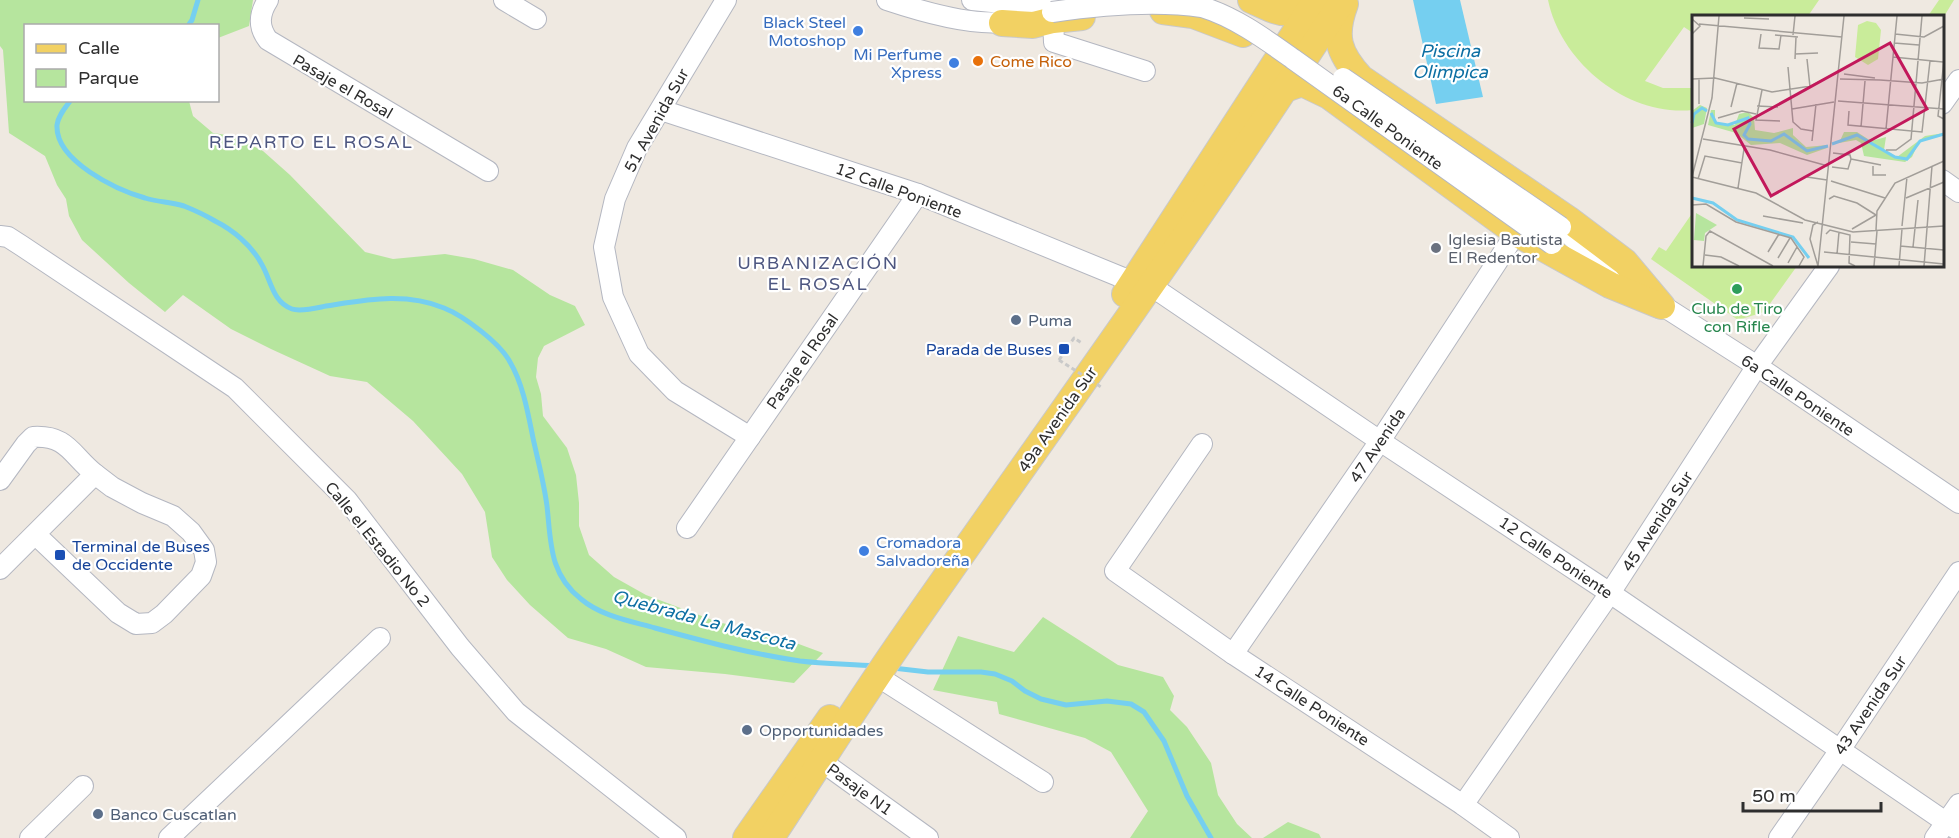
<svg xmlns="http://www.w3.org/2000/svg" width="1959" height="838" viewBox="0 0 1959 838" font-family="'Varela Round',sans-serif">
<rect width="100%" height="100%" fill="#efe9e1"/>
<!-- green -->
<g fill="#b6e59e">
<path d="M0,0H253L249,26L218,38V26H26V100L189,101L193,116L213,133L233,136L263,151L290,175L365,252L393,259L445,254L474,259L513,270L550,295L575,306L585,325L544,346L538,358L536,377L541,394L543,416L567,448L576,475L579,503V526L589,555L614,577L646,595L715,621L796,643L823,653L794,683L725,674L646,667L606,649L568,638L530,605L507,580L492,557L485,512L462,474L413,421L367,382L330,376L271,349L231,329L183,295L165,312L129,283L82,240L69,216L66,199L57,185L45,156L9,133L3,50L0,46Z"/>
<path d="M1043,617L1118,665L1163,677L1174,696L1170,710L1187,727L1211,763L1218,795L1237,824L1252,838H1130L1148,811L1111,752L1085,738L999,714L997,702L933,690L958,636L1014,652Z"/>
<path d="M1288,822L1319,834L1321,838H1263Z"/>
</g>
<!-- pitch -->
<g fill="#c9ec9a">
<path d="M1548,0H1819L1808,16H1694L1693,33L1684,27L1645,81L1663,88H1693V110C1628,117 1561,63 1548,0Z"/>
<path d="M1939,0H1954L1943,18L1942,16H1928Z"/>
<path d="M1693,212L1694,266H1797L1764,312L1738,320L1651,259L1659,247L1666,251Z"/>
</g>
<!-- water -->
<path fill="#75cff0" d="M1413,0H1460L1483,97L1436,104Z"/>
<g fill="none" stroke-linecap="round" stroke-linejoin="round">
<!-- stream -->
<g stroke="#75cff0" stroke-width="5">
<path d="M188,26L192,20L198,0"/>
<path d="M71,100C65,108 58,116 57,125C55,161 117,190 145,198C157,202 171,202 184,206C194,210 205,215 215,221C233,230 251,245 261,263C271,279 272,302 292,309C301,312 316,308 326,306C366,300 405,292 444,308C464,316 500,343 510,362C523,384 528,413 533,438C538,461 544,483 547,506C551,542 549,574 581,599C601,616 630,621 655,628C703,641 751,654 800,661C825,664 850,664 875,666"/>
<path d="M893,668L928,672H981L995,674L1012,681L1025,691L1041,699L1066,705L1107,701L1131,704L1144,712L1164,741L1187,796L1211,838"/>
</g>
<defs>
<g id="minor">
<path d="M268,0C259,14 258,27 268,40L488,171"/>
<path d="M504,0L536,19"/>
<path d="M726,0L637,148L615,199L604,247L613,297L639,354L675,391L750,437"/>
<path d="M887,0C920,11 980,29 1013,20"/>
<path d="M972,0L1012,4L1058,0"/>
<path d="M1053,20L1054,42L1145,71"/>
<path d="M1942,104L1959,80"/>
<path d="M661,110L918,194L1133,282"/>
<path d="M1942,180L1959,192"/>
<path d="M1561,227L1606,268L1627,282"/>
<path d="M0,236L8,237L22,246L235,388L347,500L460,647L516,712L676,838"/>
<path d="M1151,286L1380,441L1610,593L1959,831"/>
<path d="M1652,299L1757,366L1959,503"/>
<path d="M1202,444L1115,571L1233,654L1463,805L1509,838"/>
<path d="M0,480L26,444L33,437C68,435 71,455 95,474"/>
<path d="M687,528L918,194"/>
<path d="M0,569L95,474L112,487L142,503L173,516L191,532L204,550L206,562L201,576L164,614L152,623L136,624L118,613L35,534"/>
<path d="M1233,654L1380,441L1516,233"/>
<path d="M877,676L1043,782"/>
<path d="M821,761L928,838"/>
<path d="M1463,805L1610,593L1757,366L1829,266"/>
<path d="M30,838L83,786"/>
<path d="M169,838L380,638"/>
<path d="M1779,838L1840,750L1959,572"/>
<path d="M1935,838L1959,804"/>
</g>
<g id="major">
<path d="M1251,0C1274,10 1290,22 1311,0"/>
<path d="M1345,4C1333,36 1338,53 1361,78L1568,219L1625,262L1662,306"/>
<path d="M1163,11L1193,15L1243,34"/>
<path d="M1002,23L1033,25L1053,20L1082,17"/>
<path d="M1285,89L1302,83L1329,96L1516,233L1610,285L1659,305"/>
<path d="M1125,294L1316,0"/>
<path d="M746,838L830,718"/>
<path d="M771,838C816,770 859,701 906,634C1053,423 1204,216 1343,0"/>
</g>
</defs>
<!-- minor casing -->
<use href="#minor" stroke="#b4b7c1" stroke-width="22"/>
<!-- major casing -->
<use href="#major" stroke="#c9c9c9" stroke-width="28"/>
<!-- path -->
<path stroke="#c9c9c9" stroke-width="3" stroke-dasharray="4.5 3" stroke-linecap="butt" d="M1059,360L1074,338L1083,344"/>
<!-- minor -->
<use href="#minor" stroke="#fff" stroke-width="20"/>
<!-- major -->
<use href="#major" stroke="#f2d163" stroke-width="26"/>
<defs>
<g id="minor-bridge">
<path d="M1052,12C1100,5 1154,0 1202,7C1235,17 1265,39 1293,59L1552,244"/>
<path d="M1343,78L1561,227"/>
</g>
</defs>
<!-- minor-bridge casing -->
<use href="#minor-bridge" stroke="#b4b7c1" stroke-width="22" stroke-linecap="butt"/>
<!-- path-bridge -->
<path stroke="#c9c9c9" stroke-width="3" stroke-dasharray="4.5 3" stroke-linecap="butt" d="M1059,360L1101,387"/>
<!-- minor-bridge -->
<use href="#minor-bridge" stroke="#fff" stroke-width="20"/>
</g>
<!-- markers -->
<g fill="#3f7fe0" stroke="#fff" stroke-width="2">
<circle cx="858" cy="31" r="6"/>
<circle cx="954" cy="63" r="6"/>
<circle cx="864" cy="551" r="6"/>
</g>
<circle fill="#e8710a" stroke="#fff" stroke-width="2" cx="978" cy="61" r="6"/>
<circle fill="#6b7280" stroke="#fff" stroke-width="2" cx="1436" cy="248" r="6"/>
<circle fill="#2e9e5b" stroke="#fff" stroke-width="2" cx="1737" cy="289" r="6"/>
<g fill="#5c6f8a" stroke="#fff" stroke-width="2">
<circle cx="1016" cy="320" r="6"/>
<circle cx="747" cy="730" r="6"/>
<circle cx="98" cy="814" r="6"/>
</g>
<g fill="#1a4fb4" stroke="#fff" stroke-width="2">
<rect x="1058" y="343" width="12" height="12" rx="3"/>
<rect x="54" y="549" width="12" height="12" rx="3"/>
</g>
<g text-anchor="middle" stroke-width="4.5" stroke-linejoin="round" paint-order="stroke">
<!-- shop labels -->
<g font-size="16" fill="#366cbe" stroke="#fff" text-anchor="end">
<text x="846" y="28">Black Steel<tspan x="846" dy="18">Motoshop</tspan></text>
<text x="942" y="60">Mi Perfume<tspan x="942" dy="18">Xpress</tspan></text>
<text x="876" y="548" text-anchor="start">Cromadora<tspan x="876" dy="18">Salvadoreña</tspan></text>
</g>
<!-- food labels -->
<g font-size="16" fill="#c56008" stroke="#fff" text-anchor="start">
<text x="990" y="67">Come Rico</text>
</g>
<!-- street labels -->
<g font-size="16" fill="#2e2e2e" stroke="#fff">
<text transform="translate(343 86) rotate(30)" y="6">Pasaje el Rosal</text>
<text transform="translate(656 120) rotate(-61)" y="6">51 Avenida Sur</text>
<text transform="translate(1388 127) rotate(36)" y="6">6a Calle Poniente</text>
<text transform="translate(899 190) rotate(20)" y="6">12 Calle Poniente</text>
<text transform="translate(802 361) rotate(-55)" y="6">Pasaje el Rosal</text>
<text transform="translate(1798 395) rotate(34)" y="6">6a Calle Poniente</text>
<text transform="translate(1057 419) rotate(-55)" y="6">49a Avenida Sur</text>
<text transform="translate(1377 445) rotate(-56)" y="6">47 Avenida</text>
<text transform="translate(1657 521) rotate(-57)" y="6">45 Avenida Sur</text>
<text transform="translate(378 544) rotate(51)" y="6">Calle el Estadio No 2</text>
<text transform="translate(1556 557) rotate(34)" y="6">12 Calle Poniente</text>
<text transform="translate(1312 705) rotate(33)" y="6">14 Calle Poniente</text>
<text transform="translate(1870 705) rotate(-56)" y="6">43 Avenida Sur</text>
<text transform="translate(860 789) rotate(36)" y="6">Pasaje N1</text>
</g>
<!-- worship labels -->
<g font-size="16" fill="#5b616d" stroke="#fff" text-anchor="start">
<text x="1448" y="245">Iglesia Bautista<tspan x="1448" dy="18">El Redentor</tspan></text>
</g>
<!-- leisure labels -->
<g font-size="16" fill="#27864d" stroke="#fff">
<text x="1737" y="314">Club de Tiro<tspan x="1737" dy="18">con Rifle</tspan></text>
</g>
<!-- service labels -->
<g font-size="16" fill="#4e5e75" stroke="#fff" text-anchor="start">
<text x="1028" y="326">Puma</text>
<text x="759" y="736">Opportunidades</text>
<text x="110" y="820">Banco Cuscatlan</text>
</g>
<!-- transit labels -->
<g font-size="16" fill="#164399" stroke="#fff" text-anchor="end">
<text x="1052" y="355">Parada de Buses</text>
<text x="72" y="552" text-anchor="start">Terminal de Buses<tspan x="72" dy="18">de Occidente</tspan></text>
</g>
<!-- water labels -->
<g font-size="18" font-style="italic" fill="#0d6fa3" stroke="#fff">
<text x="1450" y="57">Piscina<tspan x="1450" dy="21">Olimpica</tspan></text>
<text transform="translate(704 620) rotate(15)" y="6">Quebrada La Mascota</text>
</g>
<!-- neighbourhood labels -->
<g font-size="18" letter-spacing="1.5" fill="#4d5680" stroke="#fff">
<text x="311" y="148">REPARTO EL ROSAL</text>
<text x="818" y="269">URBANIZACIÓN<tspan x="818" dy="21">EL ROSAL</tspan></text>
</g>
</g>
<!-- overview -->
<g transform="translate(1692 15)">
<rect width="252" height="252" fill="#efe9e1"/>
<path d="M8,90L15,93L12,109L0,113V96ZM19,95H23V107L29,109L43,110L47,99L56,97L62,103L63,115L82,118L101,113V120L114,132L136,130L135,133L115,140L88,128L59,130L44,118L16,110ZM152,117H165L179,126L194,122L192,135L205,142L233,121L252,118V120L227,127L220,142L213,147L172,141L169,128L164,125L147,128ZM4,198L25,210L13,218L12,226L2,225Z" fill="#b6e59e"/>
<path d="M175,6L184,8L189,15L186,44L176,50L163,42L166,10Z" fill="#c9ec9a"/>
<path fill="none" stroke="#75cff0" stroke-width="3" d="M19,98L24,108L36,110L56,103L58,109L52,120L56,124L79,126L92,119L115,136L136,131M0,108L2,99L10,93L15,96M140,129L165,120L203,142L215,144L228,126L252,119M0,183L21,188L45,205L101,222L117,243"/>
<path fill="none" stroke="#a29e99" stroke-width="1.5" d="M52,3L77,4M0,4L8,11L0,19M7,9L150,22M69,19L67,33L87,34L89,20M203,19L232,22L252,11M83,20L106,22M101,20L103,1M202,28L227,30M103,39L126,38M201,42L251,47M103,44L104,22M115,44L118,72M252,45L246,101L252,104M96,52L101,107L109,114L121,116M152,59L183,63M0,64L23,63L80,77L119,71M148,64L188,65M188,65L230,68L252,64M119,71L146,57M70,75L64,105L88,106M146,86L252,94M7,89V63M65,91L86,92M39,92L45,68M100,94L142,87M157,96L156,110L230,117L238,46M26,103L50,96L64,99M169,112L173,66M194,114L205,1M11,124L78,135L136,151M120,126L124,89M194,135H204L219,124L230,1M159,144L189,150M181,151V160H194M140,152L156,154L159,144L158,140L141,138M0,162L20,83L27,1M0,162L64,178L113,205L161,217L252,211M115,162L135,165M6,164L13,141L50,148M139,166L193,183M46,173L52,134M214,183L252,167M137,184L142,181L165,188L184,200M0,190L14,189L44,207L99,223L112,242L107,251M71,201L111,208M126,207L121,210L118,224L126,251M210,211L215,162M160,214L184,200M184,215L185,196L203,168L252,146M134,219L138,215L158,220L157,248L163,251M159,227L184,229M208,231L252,235M221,232L226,185M76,237L87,219M132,237L252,249M145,239L147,217M13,240L29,242L47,251M86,243L98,223M96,248L105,232M11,251L14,221L18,216L81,251M126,251L152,1M182,251L185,216M207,251L210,214M232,251L240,151"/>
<path fill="#c2185b" fill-opacity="0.15" stroke="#c2185b" stroke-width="3" d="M198,28L235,94L79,181L42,114Z"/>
<rect width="252" height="252" fill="none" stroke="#2e2e2e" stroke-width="3"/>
</g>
<!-- legend -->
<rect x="24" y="24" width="195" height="78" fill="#ffffff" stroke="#ababab" stroke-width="1.5"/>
<rect x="36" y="44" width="30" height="9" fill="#f2d163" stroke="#ababab" stroke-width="1.5"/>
<text x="78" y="54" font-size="18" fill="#2e2e2e">Calle</text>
<rect x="36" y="69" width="30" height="18" fill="#b6e59e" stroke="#ababab" stroke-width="1.5"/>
<text x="78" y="84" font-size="18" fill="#2e2e2e">Parque</text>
<!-- scale -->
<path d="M1743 802v9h138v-9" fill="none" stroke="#2e2e2e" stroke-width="3"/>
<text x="1752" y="802" font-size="18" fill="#2e2e2e" stroke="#ffffff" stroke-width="4.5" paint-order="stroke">50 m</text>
</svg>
